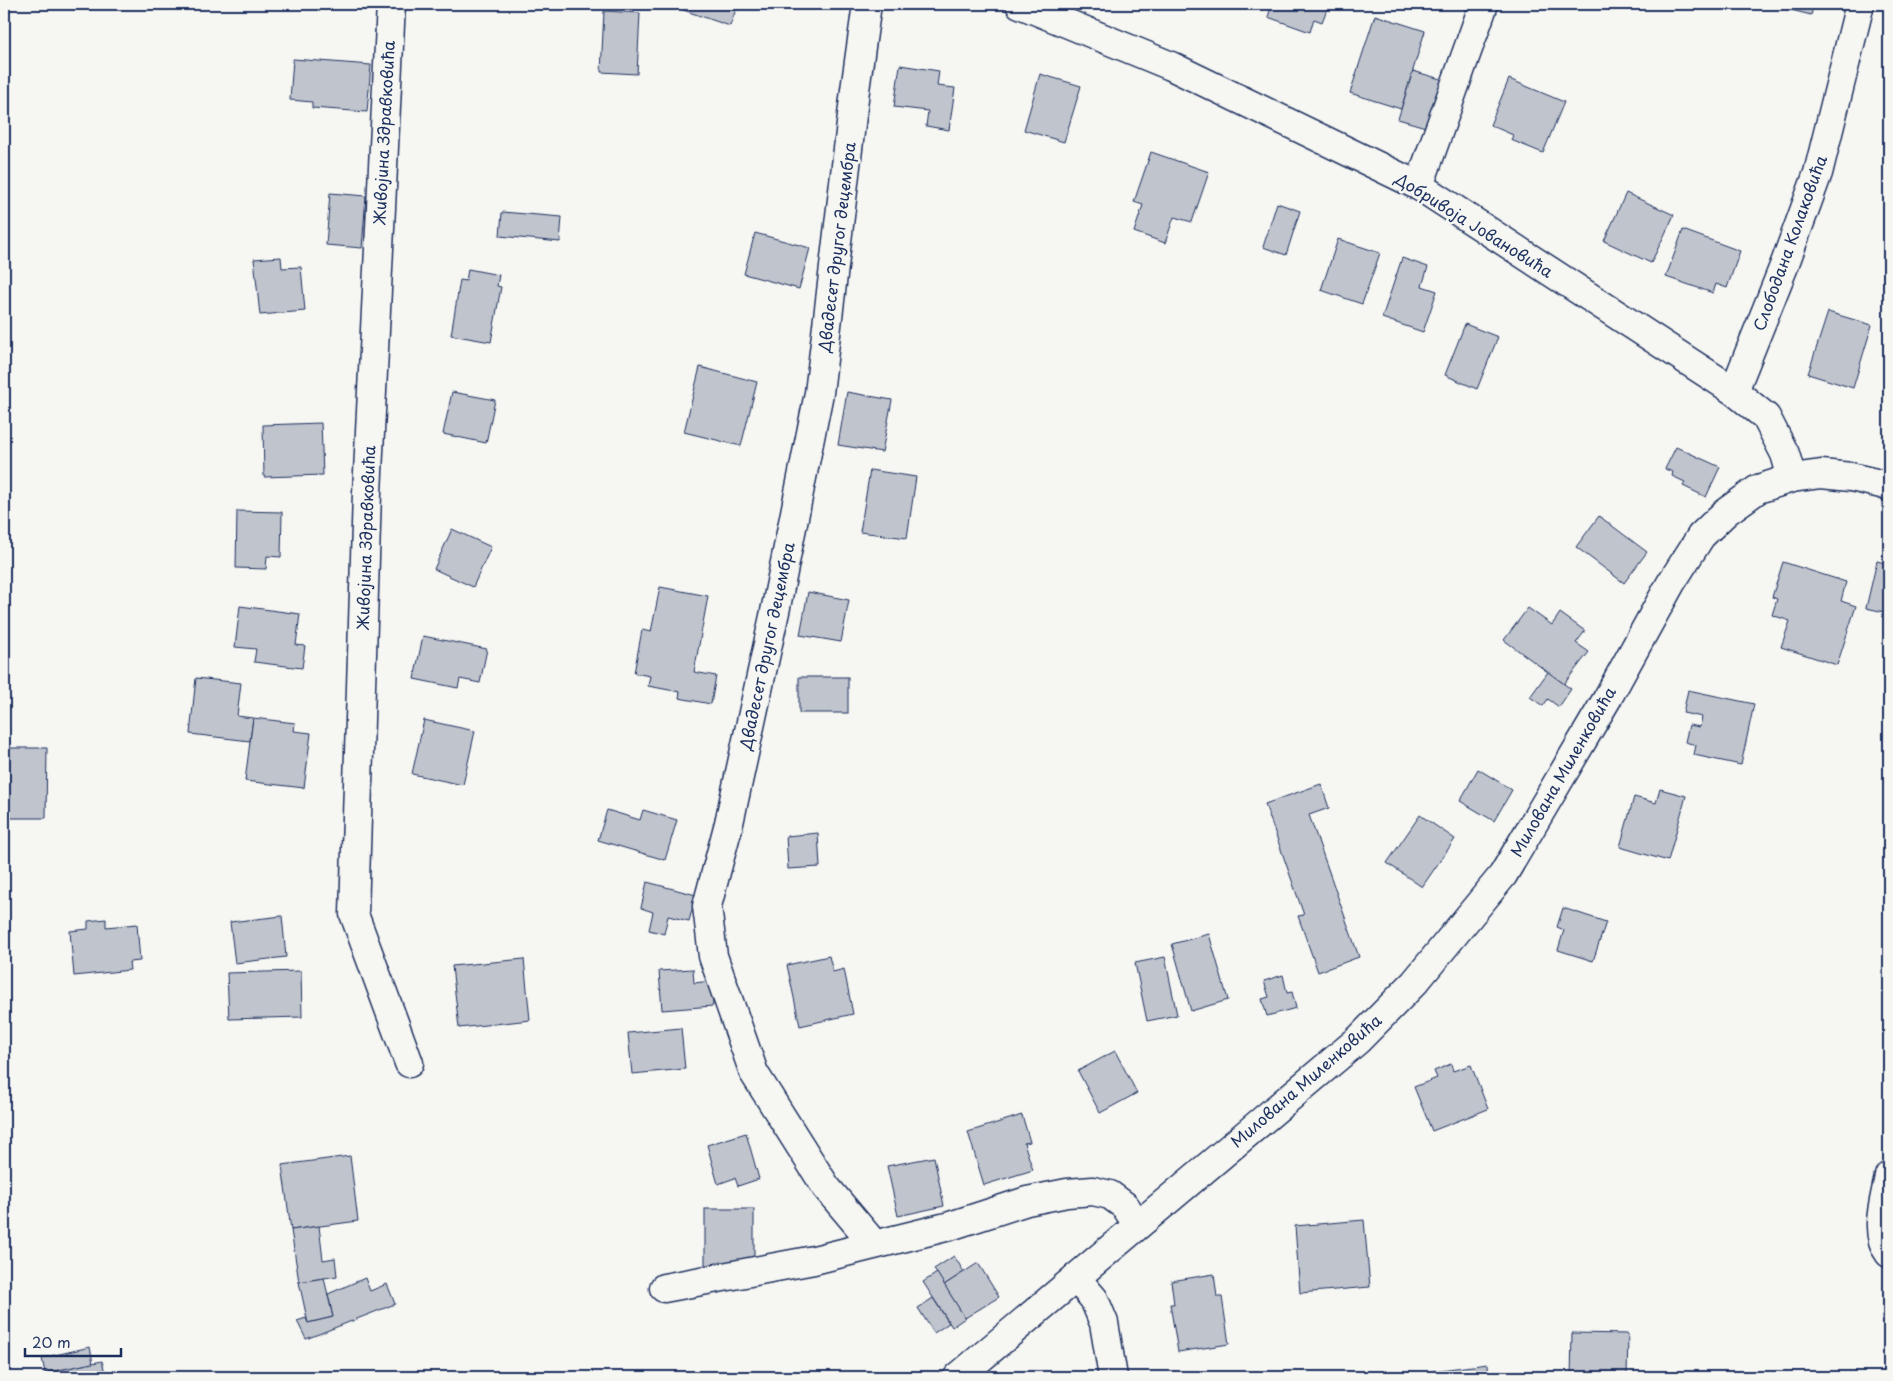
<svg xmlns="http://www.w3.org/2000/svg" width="1893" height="1381" viewBox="0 0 1893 1381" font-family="'Playpen Sans',sans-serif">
<rect width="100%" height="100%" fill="#f6f6f2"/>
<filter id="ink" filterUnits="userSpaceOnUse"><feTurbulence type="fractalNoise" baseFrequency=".02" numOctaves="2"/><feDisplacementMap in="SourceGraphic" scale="10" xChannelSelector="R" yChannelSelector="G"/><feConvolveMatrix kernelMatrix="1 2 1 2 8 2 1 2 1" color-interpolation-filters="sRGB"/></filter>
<g filter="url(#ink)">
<!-- building -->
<g fill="#c0c4cd" stroke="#1b2f5e">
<path d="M685,4H738L730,26L683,10Z"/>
<path d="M1272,4H1329L1322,22L1314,19L1310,32L1268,17Z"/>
<path d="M1767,4H1814L1811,15Z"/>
<path d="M604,11L640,13L637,74L601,72Z"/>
<path d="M1375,15L1425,31L1401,109L1350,93Z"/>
<path d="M293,59L371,65L367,112L312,108V102L290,100Z"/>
<path d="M900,65L939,71L937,86L955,88L949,130L926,126L928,111L894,107Z"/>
<path d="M1413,71L1444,80L1429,128L1398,119Z"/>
<path d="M1040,74L1081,86L1064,142L1024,130Z"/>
<path d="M1509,79L1564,102L1543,153L1511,140L1513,135L1490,125Z"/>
<path d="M1151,152L1209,172L1192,222L1174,217L1165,243L1134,232L1143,205L1134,202Z"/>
<path d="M330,193L366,196L362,248L326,245Z"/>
<path d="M1626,193L1674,215L1651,263L1604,241Z"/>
<path d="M1277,203L1300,211L1286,255L1263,247Z"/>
<path d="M502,212L562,217L560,242L500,236Z"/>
<path d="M1683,230L1740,251L1727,288L1716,284L1713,293L1666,277Z"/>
<path d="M755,233L810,248L799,289L744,274Z"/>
<path d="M1338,239L1380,253L1362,304L1321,290Z"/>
<path d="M281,257L282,268L301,267L305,311L260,315L254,259Z"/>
<path d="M1402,258L1428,267L1422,286L1437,291L1423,332L1382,318Z"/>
<path d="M468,269L499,275L497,286L501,287L491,342L451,335L460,280L466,281Z"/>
<path d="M1828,312L1872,325L1853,388L1808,374Z"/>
<path d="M1465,324L1498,337L1477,389L1445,375Z"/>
<path d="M700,367L757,382L741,446L684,432Z"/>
<path d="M452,392L495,400L486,443L443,434Z"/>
<path d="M847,392L892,400L882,452L838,445Z"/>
<path d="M321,423L323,475L264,477L263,425Z"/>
<path d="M1676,447L1720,467L1706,497L1683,486L1685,482L1672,476L1673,472L1665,469Z"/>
<path d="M870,470L916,477L907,538L860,532Z"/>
<path d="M237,511L282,512L281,557L267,556L266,569L236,568Z"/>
<path d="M1599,516L1647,552L1624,583L1576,547Z"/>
<path d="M452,529L491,547L473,587L434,569Z"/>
<path d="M1877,561L1889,564V613L1866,608Z"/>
<path d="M1783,562L1846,582L1841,601L1856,606L1837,665L1781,647L1790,621L1772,615L1777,599L1772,597Z"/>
<path d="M660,587L708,596L694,672L716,676L711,704L679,698L680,692L648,686L650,676L634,673L642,630L651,632Z"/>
<path d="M808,592L849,600L841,642L800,635Z"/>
<path d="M240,606L300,614L296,645L305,646L302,668L254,662L256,649L235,647Z"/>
<path d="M1528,608L1552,625L1560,613L1585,631L1576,643L1589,652L1564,684L1504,640Z"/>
<path d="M423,636L487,649L480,683L460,679L458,688L414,679Z"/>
<path d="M1548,672L1571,689L1559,707L1548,699L1543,706L1530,697Z"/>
<rect x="799" y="677" width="49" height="36"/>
<path d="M196,678L241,683L237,716L253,718L250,741L190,734Z"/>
<path d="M1688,690L1754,704L1741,765L1694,755L1696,745L1685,742L1689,725L1700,727L1702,717L1683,713Z"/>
<path d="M253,718L295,723L294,731L311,733L304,788L245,781Z"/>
<path d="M424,720L475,731L463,785L412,774Z"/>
<path d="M8,748H47L46,818H7Z"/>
<path d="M1478,769L1512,790L1494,821L1460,801Z"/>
<path d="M1321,784L1329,808L1309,815L1359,957L1318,972L1298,916L1304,915L1265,804Z"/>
<path d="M1660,789L1686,796L1668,861L1620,847L1634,797L1656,803Z"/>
<path d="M607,810L640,820L643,810L677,820L665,860L598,840Z"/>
<path d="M1420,815L1455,839L1422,887L1387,863Z"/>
<path d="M818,833L820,867L788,869L786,836Z"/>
<path d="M647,882L696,895L689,921L668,916L664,934L649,930L653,912L641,908Z"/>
<path d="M1563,908L1606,922L1593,961L1558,950L1564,930L1557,927Z"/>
<path d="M282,916L286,957L235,963L230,922Z"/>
<path d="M106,919V927L137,924L140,961L129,962L130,970L74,976L70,931L88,929V921Z"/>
<path d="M1209,934L1228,1000L1191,1011L1172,944Z"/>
<path d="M829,956L833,972L844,969L853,1014L800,1026L787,965Z"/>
<path d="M1165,957L1177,1015L1147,1021L1135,963Z"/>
<path d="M524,959L530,1020L459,1028L452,966Z"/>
<path d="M693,969L694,983L711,981L713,1006L662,1010L659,971Z"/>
<path d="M301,971L302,1017L229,1019L227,973Z"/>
<path d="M1283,975L1287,993L1292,992L1296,1008L1267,1016L1262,999L1269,997L1264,981Z"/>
<path d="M681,1028L685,1069L632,1074L628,1033Z"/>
<path d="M1115,1051L1137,1093L1100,1113L1078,1071Z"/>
<path d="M1451,1064L1453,1071L1471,1065L1488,1109L1432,1131L1414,1087L1437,1078L1434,1071Z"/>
<path d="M1022,1115L1030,1142L1024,1143L1033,1170L984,1185L968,1132Z"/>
<path d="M746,1133L759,1179L738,1186L735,1178L718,1184L707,1145Z"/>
<path d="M350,1156L358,1221L291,1230L282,1165Z"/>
<path d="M934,1157L944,1206L898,1216L887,1166Z"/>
<rect x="705" y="1209" width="49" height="57"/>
<path d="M1364,1220L1370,1287L1300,1293L1295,1226Z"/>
<path d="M319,1226L323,1260L335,1258L337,1276L299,1282L291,1230Z"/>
<path d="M954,1256L964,1272L944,1285L934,1269Z"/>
<path d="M978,1263L999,1297L965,1318L944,1285Z"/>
<path d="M937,1273L965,1318L952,1327L923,1282Z"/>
<path d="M1214,1274L1217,1297H1222L1229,1344L1178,1352L1170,1304H1174L1171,1281Z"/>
<path d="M324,1278L333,1317L308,1323L299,1282Z"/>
<path d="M365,1278L370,1291L387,1284L395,1304L306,1339L297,1321L306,1318L308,1323L333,1317L328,1294Z"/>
<path d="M933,1298L949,1323L934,1333L918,1308Z"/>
<path d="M1572,1333L1628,1334L1627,1377H1571Z"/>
<path d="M90,1347L93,1363L45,1373L42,1358Z"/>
<path d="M102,1361L106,1377H46L45,1373Z"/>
<path d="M1488,1364L1489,1377H1433L1432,1371Z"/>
</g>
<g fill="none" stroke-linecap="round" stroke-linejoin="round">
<defs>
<g id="minor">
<path d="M391,4L367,493L354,914L409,1063"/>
<path d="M867,4L855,90L819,393L776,607L729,823L707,906L713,956L754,1073L826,1187L874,1244"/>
<path d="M1419,186L1484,4"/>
<path d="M1734,391L1784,266L1818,173L1860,4"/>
<path d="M1889,1176C1885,1200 1873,1232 1889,1253"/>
<path d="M1076,1278L1094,1299L1104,1323L1113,1377"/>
<path d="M664,1288L814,1260L950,1226L1027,1201L1067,1193L1093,1191L1110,1195L1125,1206L1138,1225"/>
</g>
<g id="tertiary">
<path d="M1020,4L1171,66L1419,186L1734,391L1766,417L1785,454L1792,478"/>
<path d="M958,1377L1358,1040L1415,982L1503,875L1607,699L1671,583L1701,536L1726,512L1758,489L1792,478L1821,474L1851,477L1889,486"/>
</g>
</defs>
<!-- minor casing -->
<use href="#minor" stroke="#1b2f5e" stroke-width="31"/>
<!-- tertiary casing -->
<use href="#tertiary" stroke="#1b2f5e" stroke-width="31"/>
<!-- minor -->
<use href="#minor" stroke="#f6f6f2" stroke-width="28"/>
<!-- tertiary -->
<use href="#tertiary" stroke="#f6f6f2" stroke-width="28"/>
</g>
</g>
<g text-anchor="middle" stroke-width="5" stroke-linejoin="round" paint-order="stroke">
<!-- street labels -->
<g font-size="16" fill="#1b2f5e" stroke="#f6f6f2">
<text transform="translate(384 133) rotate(-87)" y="6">Живојина Здравковића</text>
<text transform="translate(1474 225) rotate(32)" y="6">Добривоја Јовановића</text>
<text transform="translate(1790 243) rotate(-70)" y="6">Слободана Колаковића</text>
<text transform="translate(837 247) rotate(-83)" y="6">Двадесет другог децембра</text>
<text transform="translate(366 538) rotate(-88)" y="6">Живојина Здравковића</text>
<text transform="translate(767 646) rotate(-78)" y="6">Двадесет другог децембра</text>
<text transform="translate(1563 772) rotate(-60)" y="6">Милована Миленковића</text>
<text transform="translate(1306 1081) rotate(-41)" y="6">Милована Миленковића</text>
</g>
</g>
<!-- margin -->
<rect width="1893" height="1381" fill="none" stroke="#f6f6f2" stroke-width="20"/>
<rect x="10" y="10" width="1873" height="1361" fill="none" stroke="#1b2f5e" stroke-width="2" filter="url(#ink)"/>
<!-- scale -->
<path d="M25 1348v8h96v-8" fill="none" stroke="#1b2f5e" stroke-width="2.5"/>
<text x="32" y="1348" font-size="15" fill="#1b2f5e" stroke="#f6f6f2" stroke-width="4" paint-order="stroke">20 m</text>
</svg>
